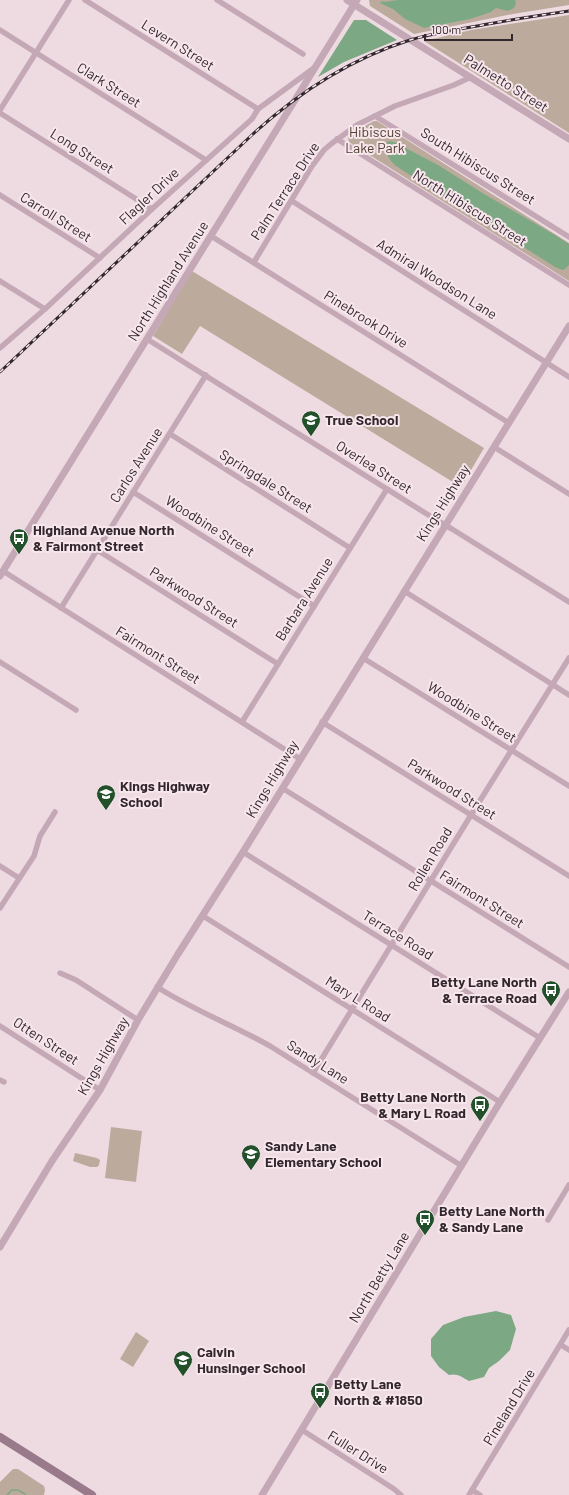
<svg xmlns="http://www.w3.org/2000/svg" width="569" height="1495" viewBox="0 0 569 1495" font-family="Barlow,sans-serif">
<rect width="100%" height="100%" fill="#eedbe2"/>
<!-- green -->
<g fill="#bcab9d">
<path d="M369,0H569V5L513,14L414,34L370,6Z"/>
<path d="M569,15V133L424,41L471,30Z"/>
<path d="M374,121H377L569,243V281L349,142L348,138L350,134Z"/>
<path d="M192,271L484,448L461,487L200,326L182,354L153,336Z"/>
<path d="M111,1127L142,1131L136,1182L105,1178Z"/>
<path d="M75,1153L97,1158L100,1160L99,1165L97,1167H90L73,1161Z"/>
<path d="M136,1332L149,1341L133,1367L120,1359Z"/>
<path d="M13,1469H18L44,1486L45,1490L44,1495H0V1482Z"/>
</g>
<!-- water -->
<g fill="#7da884">
<path d="M398,0H515L516,3L514,8L508,11L496,8L491,12L470,19L424,28L405,19L393,9L380,3L382,1L384,2Z"/>
<path d="M354,20H366L397,40L344,62L318,77Z"/>
<path d="M388,141L394,142L438,165L484,194L555,235L569,244V265L565,269L562,270L555,267L396,166C388,159 386,154 386,144Z"/>
<path d="M496,1311L511,1315L516,1329L510,1350L499,1361L489,1368L484,1377L469,1381C462,1377 457,1373 449,1375L439,1367L431,1356V1339L443,1325L464,1317Z"/>
</g>
<g fill="none" stroke-linecap="round" stroke-linejoin="round">
<!-- stream -->
<path stroke="#7da884" stroke-width="1.5" d="M7,1495L12,1490H18L25,1494V1495"/>
<!-- minor -->
<g stroke="#c5a8b5" stroke-width="5.5">
<path d="M85,0L258,109"/>
<path d="M217,0L303,54"/>
<path d="M0,30L206,160"/>
<path d="M0,110L69,0"/>
<path d="M0,113L152,209"/>
<path d="M375,116L569,237"/>
<path d="M337,139L569,285"/>
<path d="M0,195L100,258"/>
<path d="M292,201L569,377"/>
<path d="M211,236L509,423"/>
<path d="M254,262L312,166L324,150L331,144L357,125L395,106L454,85L471,77"/>
<path d="M0,281L45,309"/>
<path d="M147,339L438,521L452,529L569,602"/>
<path d="M0,348L45,309L152,209L252,119L258,109L314,68"/>
<path d="M170,434L350,548"/>
<path d="M494,447L569,494"/>
<path d="M133,492L314,606"/>
<path d="M97,550L278,664"/>
<path d="M3,571L300,759"/>
<path d="M404,591L569,695"/>
<path d="M61,608L206,375"/>
<path d="M363,658L569,786"/>
<path d="M0,662L76,710"/>
<path d="M242,722L387,489"/>
<path d="M322,722L569,876"/>
<path d="M282,788L569,967"/>
<path d="M243,852L540,1038"/>
<path d="M0,866L19,878"/>
<path d="M0,908L34,856L40,836L55,812"/>
<path d="M203,916L500,1102"/>
<path d="M60,973L76,980L138,1020"/>
<path d="M157,987C193,1010 233,1025 270,1046L462,1166"/>
<path d="M0,1026L100,1090"/>
<path d="M313,1073L471,815L569,658"/>
<path d="M0,1080L4,1082"/>
<path d="M548,1220L569,1185"/>
<path d="M561,1345L569,1350"/>
<path d="M302,1430L394,1489L401,1495"/>
<path d="M472,1490L480,1495"/>
<path d="M469,1495L569,1330"/>
</g>
<!-- tertiary -->
<g stroke="#c5a8b5" stroke-width="7">
<path d="M347,0L569,139"/>
<path d="M0,576L357,0"/>
<path d="M0,1247L52,1161L100,1090L138,1020L178,954L243,852L569,326"/>
<path d="M262,1495L500,1102L569,992"/>
</g>
<!-- secondary -->
<path stroke="#987a8a" stroke-width="8" d="M0,1437L92,1495"/>
<defs>
<path id="rail" d="M0,372L253,134C299,92 350,59 410,40C436,32 462,29 488,24C515,19 542,15 569,11"/>
</defs>
<!-- rail casing -->
<use href="#rail" stroke="#33272e" stroke-width="3"/>
<!-- rail -->
<use href="#rail" stroke="#f7e7ec" stroke-width="1.5" stroke-dasharray="4.5" stroke-linecap="butt"/>
</g>
<!-- icons -->
<defs>
<symbol id="school-pin" viewBox="-11 -11 22 30"><path d="M0 17L-7.5 6A9.5 9.5 0 1 1 7.5 6Z" fill="#22502a" stroke="#f7e7ec"/><path d="M0-5L7-2L0 1L-7-2ZM-4 1L0 2.5L4 1V4Q0 6-4 4Z" fill="#fff"/></symbol>
<symbol id="bus-pin" viewBox="-11 -11 22 30"><path d="M0 17L-7.5 6A9.5 9.5 0 1 1 7.5 6Z" fill="#22502a" stroke="#f7e7ec"/><path d="M-5-6H5V4H4V6H2V4H-2V6H-4V4H-5ZM-3.5-4V0h7V-4ZM-3.5 1.2v1.5H-2V1.2ZM2 1.2v1.5H3.5V1.2Z" fill="#fff"/></symbol>
</defs>
<g fill-rule="evenodd">
<use href="#school-pin" x="300" y="409" width="22" height="30"/>
<use href="#bus-pin" x="8" y="527" width="22" height="30"/>
<use href="#school-pin" x="95" y="783" width="22" height="30"/>
<use href="#bus-pin" x="540" y="979" width="22" height="30"/>
<use href="#bus-pin" x="469" y="1094" width="22" height="30"/>
<use href="#school-pin" x="240" y="1143" width="22" height="30"/>
<use href="#bus-pin" x="414" y="1208" width="22" height="30"/>
<use href="#school-pin" x="172" y="1349" width="22" height="30"/>
<use href="#bus-pin" x="309" y="1381" width="22" height="30"/>
</g>
<g text-anchor="middle" stroke-width="4" stroke-linejoin="round" paint-order="stroke">
<!-- street labels -->
<g font-size="14" fill="#33272e" stroke="#f7e7ec">
<text transform="translate(178 45) rotate(32)" y="5">Levern Street</text>
<text transform="translate(506 83) rotate(32)" y="5">Palmetto Street</text>
<text transform="translate(109 85) rotate(32)" y="5">Clark Street</text>
<text transform="translate(82 151) rotate(32)" y="5">Long Street</text>
<text transform="translate(478 166) rotate(32)" y="5">South Hibiscus Street</text>
<text transform="translate(285 191) rotate(-57)" y="5">Palm Terrace Drive</text>
<text transform="translate(149 196) rotate(-43)" y="5">Flagler Drive</text>
<text transform="translate(470 208) rotate(32)" y="5">North Hibiscus Street</text>
<text transform="translate(56 217) rotate(32)" y="5">Carroll Street</text>
<text transform="translate(437 279) rotate(32)" y="5">Admiral Woodson Lane</text>
<text transform="translate(168 281) rotate(-58)" y="5">North Highland Avenue</text>
<text transform="translate(366 319) rotate(32)" y="5">Pinebrook Drive</text>
<text transform="translate(136 465) rotate(-58)" y="5">Carlos Avenue</text>
<text transform="translate(374 467) rotate(32)" y="5">Overlea Street</text>
<text transform="translate(266 481) rotate(32)" y="5">Springdale Street</text>
<text transform="translate(443 503) rotate(-58)" y="5">Kings Highway</text>
<text transform="translate(210 526) rotate(32)" y="5">Woodbine Street</text>
<text transform="translate(194 597) rotate(32)" y="5">Parkwood Street</text>
<text transform="translate(304 599) rotate(-58)" y="5">Barbara Avenue</text>
<text transform="translate(158 655) rotate(32)" y="5">Fairmont Street</text>
<text transform="translate(472 712) rotate(32)" y="5">Woodbine Street</text>
<text transform="translate(272 779) rotate(-59)" y="5">Kings Highway</text>
<text transform="translate(452 789) rotate(32)" y="5">Parkwood Street</text>
<text transform="translate(430 859) rotate(-59)" y="5">Rollen Road</text>
<text transform="translate(482 899) rotate(32)" y="5">Fairmont Street</text>
<text transform="translate(398 935) rotate(32)" y="5">Terrace Road</text>
<text transform="translate(358 999) rotate(32)" y="5">Mary L Road</text>
<text transform="translate(46 1041) rotate(33)" y="5">Otten Street</text>
<text transform="translate(103 1056) rotate(-60)" y="5">Kings Highway</text>
<text transform="translate(318 1062) rotate(32)" y="5">Sandy Lane</text>
<text transform="translate(379 1277) rotate(-59)" y="5">North Betty Lane</text>
<text transform="translate(509 1407) rotate(-59)" y="5">Pineland Drive</text>
<text transform="translate(358 1452) rotate(32)" y="5">Fuller Drive</text>
</g>
<!-- park labels -->
<g font-size="14" fill="#4e3e2e" stroke="#f7e7ec">
<text x="375" y="137">Hibiscus<tspan x="375" dy="16">Lake Park</tspan></text>
</g>
<!-- poi labels -->
<g font-size="14" font-weight="bold" fill="#33272e" stroke="#f7e7ec" text-anchor="start">
<text x="325" y="425">True School</text>
<text x="33" y="535">Highland Avenue North<tspan x="33" dy="16">&amp; Fairmont Street</tspan></text>
<text x="120" y="791">Kings Highway<tspan x="120" dy="16">School</tspan></text>
<text x="537" y="987" text-anchor="end">Betty Lane North<tspan x="537" dy="16">&amp; Terrace Road</tspan></text>
<text x="466" y="1102" text-anchor="end">Betty Lane North<tspan x="466" dy="16">&amp; Mary L Road</tspan></text>
<text x="265" y="1151">Sandy Lane<tspan x="265" dy="16">Elementary School</tspan></text>
<text x="439" y="1216">Betty Lane North<tspan x="439" dy="16">&amp; Sandy Lane</tspan></text>
<text x="197" y="1357">Calvin<tspan x="197" dy="16">Hunsinger School</tspan></text>
<text x="334" y="1389">Betty Lane<tspan x="334" dy="16">North &amp; #1850</tspan></text>
</g>
</g>
<!-- scale -->
<path d="M425 34v6h87v-6" fill="none" stroke="#33272e" stroke-width="2"/>
<text x="431" y="34" font-size="12" fill="#33272e" stroke="#f7e7ec" stroke-width="3" paint-order="stroke">100 m</text>
</svg>
